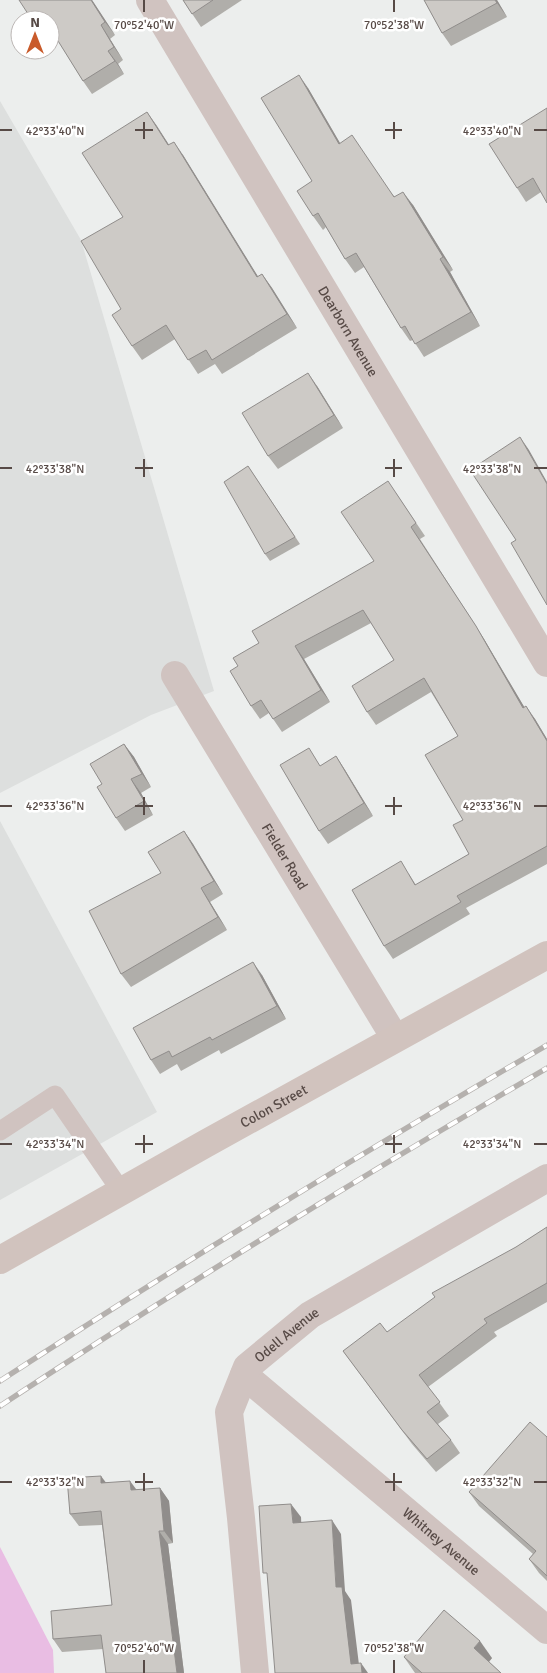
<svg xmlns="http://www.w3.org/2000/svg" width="547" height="1673" viewBox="0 0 547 1673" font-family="Signika,sans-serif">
<rect width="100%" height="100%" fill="#eceeed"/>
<!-- education -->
<g fill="#dddfde">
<path d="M0,101L81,240L214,691L151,715L0,793Z"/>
<path d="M0,821L157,1112L0,1200Z"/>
</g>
<!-- green -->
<path fill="#e9bde3" d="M0,1547L53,1650L54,1673H0Z"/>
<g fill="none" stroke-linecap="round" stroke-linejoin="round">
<!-- lane -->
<path stroke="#d0c3c0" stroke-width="19" d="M0,1131L55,1095L121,1191"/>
<!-- street -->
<g stroke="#d0c3c0" stroke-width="28">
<path id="s1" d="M150,0L547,663"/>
<path id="s2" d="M175,675L395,1038"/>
<path id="s3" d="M244,1375L547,1630"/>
<path id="s4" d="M255,1673L241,1518L229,1412L247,1367L310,1315L547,1178"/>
</g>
<!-- secondary -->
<path stroke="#d1c3be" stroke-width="28" id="s5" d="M0,1260L205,1144L547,955"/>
<defs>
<g id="rail">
<path d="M0,1381C180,1264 362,1153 547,1045"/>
<path d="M0,1406C179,1288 362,1176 547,1068"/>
</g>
</defs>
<!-- rail casing -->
<use href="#rail" stroke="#b5b1ae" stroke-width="5.5"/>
<!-- rail -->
<use href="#rail" stroke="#fff" stroke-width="4" stroke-dasharray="11" stroke-linecap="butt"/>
</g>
<!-- wall -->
<g fill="#b0aeaa">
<path d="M92,0L115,35L110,39L123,60L118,64L124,74L92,94L83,81L54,34L50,36V20Z"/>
<path d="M183,0H242L201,27Z"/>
<path d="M424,0H497L507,17L451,46L442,33Z"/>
<path d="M308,88L340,143L395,197L413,205L453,270L450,272L480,326L424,357L413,340L410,341L401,328L364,267L355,273L345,259L326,227L323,230L313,216Z"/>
<path d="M547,108L541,192L526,202L517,188Z"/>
<path d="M147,112L169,145L183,155L258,277L262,274L272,288L297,328L222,374L215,364L198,374L175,339L142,360L132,346L121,309L123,217Z"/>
<path d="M317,386L343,428L278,469L268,456Z"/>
<path d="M248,466L300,544L270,561L265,554Z"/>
<path d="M396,493L425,536L420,539L484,639L524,707L535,719L547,739V864L466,908L470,914L393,959L384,946L409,874L416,885L469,854L463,820L458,736L431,692L376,725L367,712L394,660L371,623L304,659L330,702L282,732L269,713L260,719L251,706L238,666L259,643L374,561Z"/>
<path d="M124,744L134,757L151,787L141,793L153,815L125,831L116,818L102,784Z"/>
<path d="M336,756L345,770L373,816L328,844L319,831L321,766Z"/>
<path d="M184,831L193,844L223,894L210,902L227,930L131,987L121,974Z"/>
<path d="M262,975L286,1019L221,1054L219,1050L181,1071L177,1064L160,1074L151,1060Z"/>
<path d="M547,1227V1302L494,1332L497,1336L428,1387L449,1416L438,1424L451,1440L460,1453L436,1472L412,1444L343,1351L387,1332Z"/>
<path d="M547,1437V1581L539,1573L529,1559L533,1554L479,1506L469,1492Z"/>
<path d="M105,1482L137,1490L160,1488L169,1501L173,1543L168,1544L184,1673H106L103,1649L62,1652L53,1639L112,1605L102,1525L79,1526L70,1514Z"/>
<path d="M404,1657L492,1658L489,1662L501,1673H415Z"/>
</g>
<!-- shaded-wall -->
<g fill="#908d8b">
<path d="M91,0H92L115,35L105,22Z"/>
<path d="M495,0H497L507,17L497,3Z"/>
<path d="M101,25L110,39L123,60L114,47Z"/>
<path d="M108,51L118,64L124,74L115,61Z"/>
<path d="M299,75L308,88L348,157L339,144Z"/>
<path d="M147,112L157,126L178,159L168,145Z"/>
<path d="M174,142L183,155L267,291L257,277Z"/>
<path d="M403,192L413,205L453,270L443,257Z"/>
<path d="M440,259L450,272L480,326L471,312Z"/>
<path d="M262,274L272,288L297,328L287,314Z"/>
<path d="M308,373L317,386L343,428L334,415Z"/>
<path d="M520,437L529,450L547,482V484Z"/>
<path d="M411,527L484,639L532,720L523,708Z"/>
<path d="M295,646L304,659L330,702L321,690Z"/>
<path d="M526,706L535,719L547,739V741Z"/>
<path d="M124,744L134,757L151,787L142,774Z"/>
<path d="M336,756L345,770L373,816L364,803Z"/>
<path d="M131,779L141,793L153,815L144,801Z"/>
<path d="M184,831L193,844L223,894L214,881Z"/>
<path d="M201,888L210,902L227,930L218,917Z"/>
<path d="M253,962L262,975L286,1019L277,1006Z"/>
<path d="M101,1476L110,1488L101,1483Z"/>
<path d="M130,1481L139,1493L131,1490Z"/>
<path d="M160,1488L169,1501L173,1543L164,1531Z"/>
<path d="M291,1504L301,1517L302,1536L293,1523Z"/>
<path d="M332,1520L341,1534L345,1591L351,1600L360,1673L351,1664L336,1587Z"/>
<path d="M159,1531L168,1544L184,1673H177Z"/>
<path d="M480,1641L492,1658L486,1665L474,1648Z"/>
<path d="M361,1663L368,1673H362Z"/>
</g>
<!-- building -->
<g fill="#cdcac6" stroke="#908d8b">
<path d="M19,0H91L105,22L101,25L114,47L108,51L115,61L83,81L50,28V20H32Z"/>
<path d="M183,0H213L192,14Z"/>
<path d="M424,0H495L497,3L442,33Z"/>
<path d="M299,75L339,144L352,135L394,197L403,192L443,257L440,259L471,312L415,344L405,326L401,328L356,253L345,259L318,213L313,216L297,191L312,181L261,98Z"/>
<path d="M547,108V203L533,178L517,188L489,144Z"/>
<path d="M147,112L168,145L174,142L257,277L262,274L287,314L212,360L206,350L188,360L166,325L132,346L112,315L121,309L81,241L123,217L82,153Z"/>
<path d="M308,373L334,415L268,456L242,413Z"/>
<path d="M520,437L547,484V605L511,543L516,540L470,470Z"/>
<path d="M248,466L295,537L265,554L224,482Z"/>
<path d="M388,481L416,523L411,527L476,626L523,708L526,706L547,741V846L457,896L461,902L384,946L352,890L401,861L415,885L469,854L453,825L463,820L425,755L458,736L424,678L367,712L352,686L394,660L363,610L295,646L321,690L273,719L261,700L251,706L230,671L238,666L233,658L259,643L252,631L374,561L341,512Z"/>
<path d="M124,744L142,774L131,779L144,801L116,818L97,787L102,784L90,764Z"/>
<path d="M309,748L320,766L336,756L364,803L319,831L280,765Z"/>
<path d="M184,831L214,881L201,888L218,917L121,974L89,911L161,873L148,852Z"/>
<path d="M253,962L277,1006L212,1040L210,1037L172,1057L169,1051L151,1060L133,1028Z"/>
<path d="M547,1227V1283L484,1319L487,1323L419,1375L440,1402L427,1412L451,1440L427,1459L402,1430L343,1351L380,1323L387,1332L435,1297L432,1293L516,1247Z"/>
<path d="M530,1422L547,1437V1576L529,1559L536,1551L469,1492Z"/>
<path d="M101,1476V1483L130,1481L131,1490L160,1488L164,1531H159L177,1673H106L101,1635L53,1639L51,1611L112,1605L101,1511L70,1514L67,1478Z"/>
<path d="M291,1504L293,1523L332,1520L336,1587H342L351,1664L361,1663L362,1673H275L267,1573H263L259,1506Z"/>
<path d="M444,1610L480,1641L474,1648L501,1673H422L404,1657Z"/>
</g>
<!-- ticks -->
<path fill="none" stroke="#574a46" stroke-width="2" d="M144,0V12M394,0V12M144,122V139M394,122V139M0,130H12M135,130H153M385,130H402M534,130H547M144,459V477M394,459V477M0,468H12M135,468H153M385,468H402M534,468H547M144,797V815M394,797V815M0,806H12M135,806H153M385,806H402M534,806H547M144,1135V1153M394,1135V1153M0,1144H12M135,1144H153M385,1144H402M534,1144H547M144,1473V1491M394,1473V1491M0,1482H12M135,1482H153M385,1482H402M534,1482H547M144,1660V1673M394,1660V1673"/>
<g text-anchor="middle" stroke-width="5" stroke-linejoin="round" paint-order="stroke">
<!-- street labels -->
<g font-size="14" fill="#574a46" stroke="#fff">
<text dy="5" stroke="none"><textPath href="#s1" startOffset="386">Dearborn Avenue</textPath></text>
<text dy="5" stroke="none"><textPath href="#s2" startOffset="212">Fielder Road</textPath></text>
<text dy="5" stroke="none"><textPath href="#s5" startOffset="314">Colon Street</textPath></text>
<text dy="5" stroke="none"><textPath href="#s4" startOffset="362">Odell Avenue</textPath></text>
<text dy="5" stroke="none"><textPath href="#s3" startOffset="258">Whitney Avenue</textPath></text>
</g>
</g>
<g font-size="12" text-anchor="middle" fill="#574a46" stroke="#fff" stroke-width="5" stroke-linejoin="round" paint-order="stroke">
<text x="144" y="29">70°52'40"W</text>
<text x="394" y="29">70°52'38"W</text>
<text x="55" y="135">42°33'40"N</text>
<text x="492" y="135">42°33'40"N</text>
<text x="55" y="473">42°33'38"N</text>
<text x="492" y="473">42°33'38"N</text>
<text x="55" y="810">42°33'36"N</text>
<text x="492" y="810">42°33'36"N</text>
<text x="55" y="1148">42°33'34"N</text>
<text x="492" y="1148">42°33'34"N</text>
<text x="55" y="1486">42°33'32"N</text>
<text x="492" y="1486">42°33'32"N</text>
<text x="144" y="1652">70°52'40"W</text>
<text x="394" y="1652">70°52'38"W</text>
</g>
<!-- north arrow -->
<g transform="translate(35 35)"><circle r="24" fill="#ffffff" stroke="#bcb7b5"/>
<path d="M0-4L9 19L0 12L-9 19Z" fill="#c95b2b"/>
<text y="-8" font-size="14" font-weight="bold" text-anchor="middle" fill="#574a46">N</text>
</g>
</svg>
